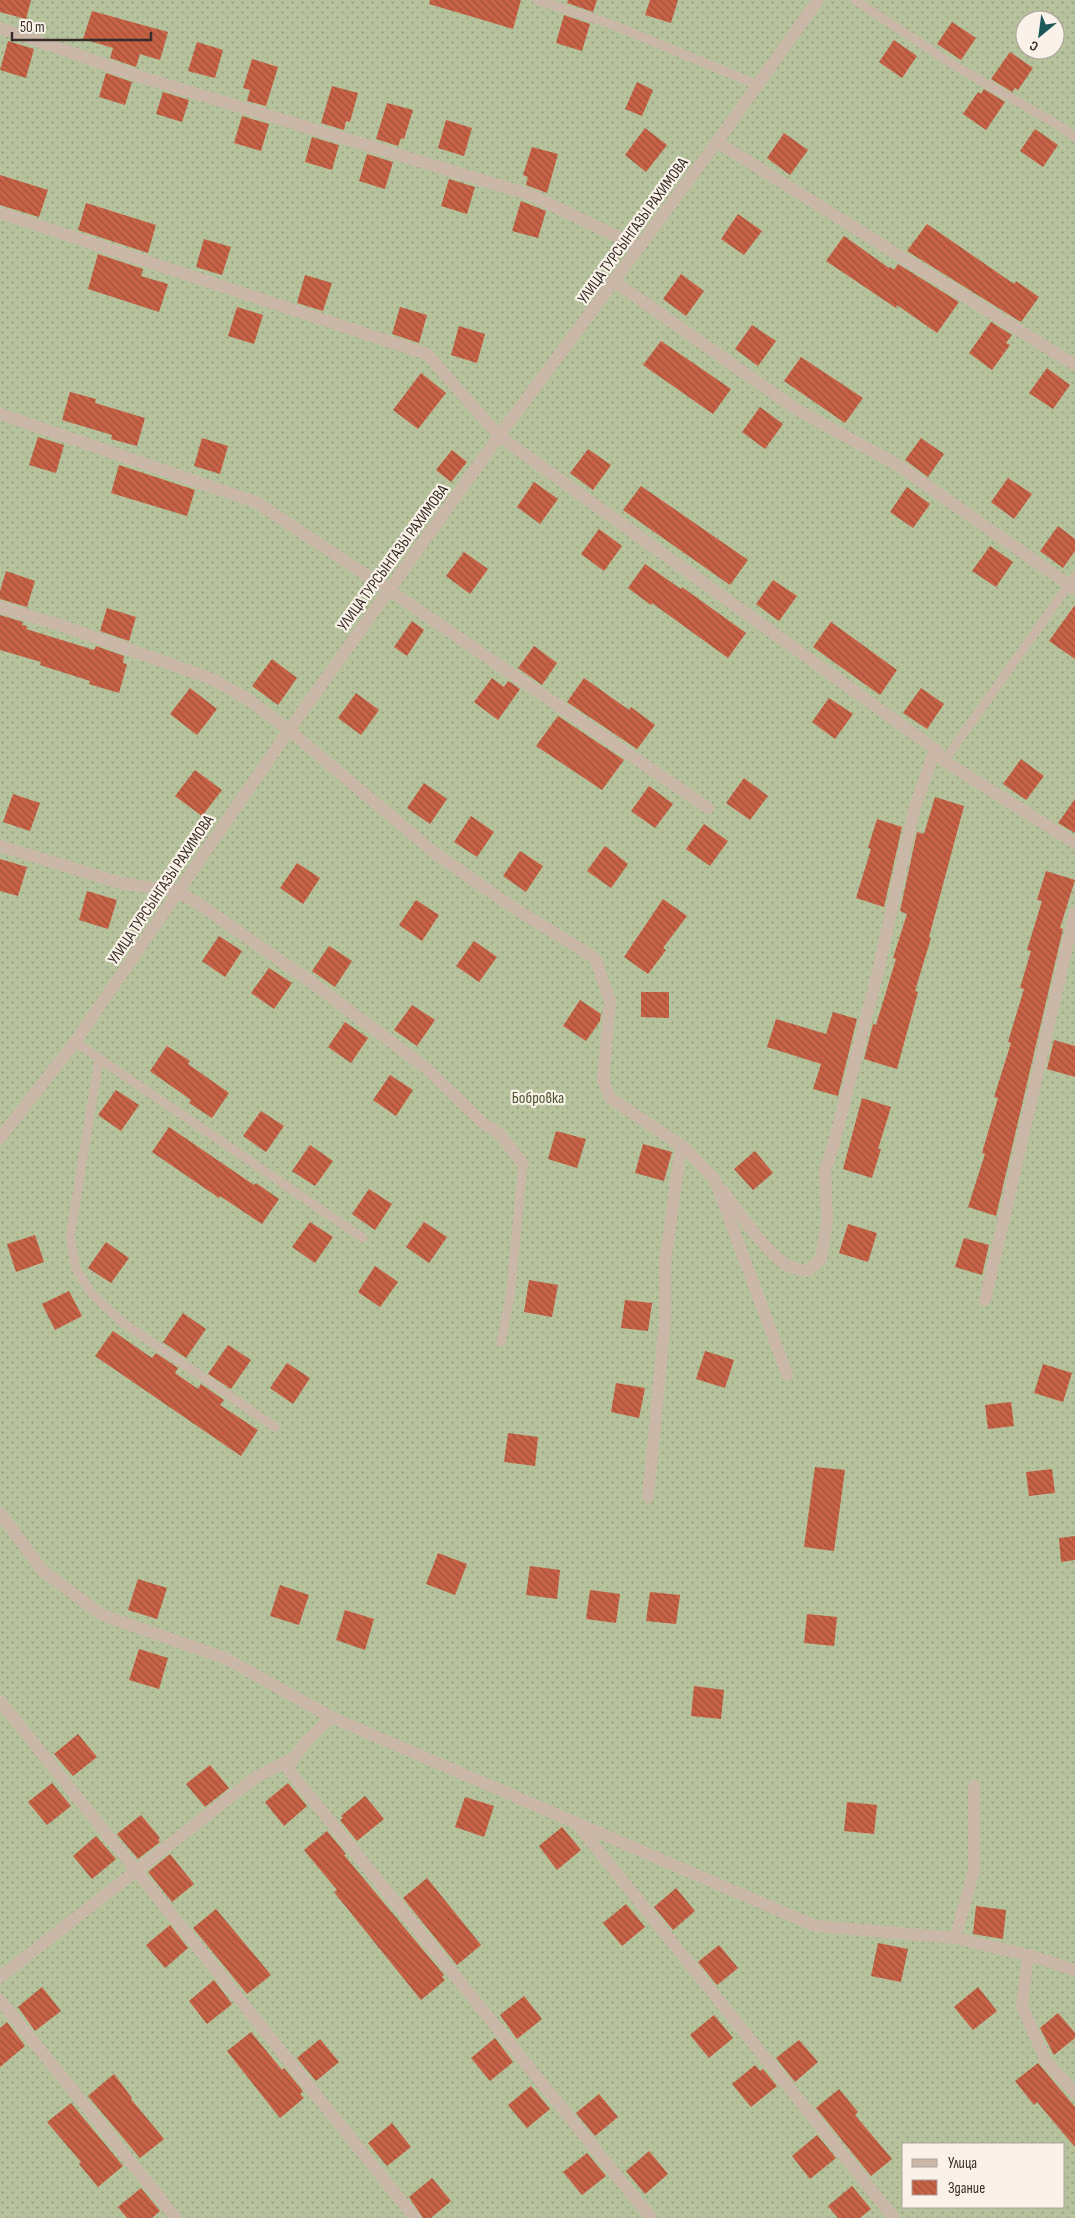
<svg xmlns="http://www.w3.org/2000/svg" width="1075" height="2218" viewBox="0 0 1075 2218" font-family="'Sofia Sans Condensed',sans-serif">
<defs>
<pattern id="garden-dots" width="8" height="8" patternUnits="userSpaceOnUse" patternTransform="scale(1.25)"><rect width="8" height="8" fill="#b6c29c"/><path d="M2 2h.1M6 6h.1" fill="none" stroke="#959e7f" stroke-width="1.8" stroke-linecap="round"/></pattern>
<pattern id="building-back-hatch" width="6" height="6" patternUnits="userSpaceOnUse" patternTransform="scale(1.25)"><rect width="6" height="6" fill="#c76246"/><path d="M-1 5l2 2M0 0l6 6M5-1l2 2" fill="none" stroke="#a2513a"/></pattern>
</defs>
<rect width="100%" height="100%" fill="#f2e7dc"/>
<!-- garden -->
<path fill="url(#garden-dots)" fill-rule="evenodd" d="M0,0H1075V2218H0ZM1025,20H1055V50H1025ZM904,2144H1064V2207H904Z"/>
<!-- building -->
<g fill="url(#building-back-hatch)">
<path d="M0,0H31L26,19L0,12Z"/>
<path d="M430,0H521L513,29L429,4Z"/>
<path d="M568,0H597L593,12L567,3Z"/>
<path d="M650,0H678L671,23L645,15Z"/>
<path d="M92,11L168,32L160,60L140,54L136,67L110,58L113,48L83,39Z"/>
<path d="M564,15L590,24L582,51L556,43Z"/>
<path d="M952,22L976,38L961,60L937,44Z"/>
<path d="M894,40L917,56L902,78L879,62Z"/>
<path d="M8,41L34,49L26,78L0,70Z"/>
<path d="M197,42L223,50L215,78L188,71Z"/>
<path d="M1010,52L1033,68L1018,90L1015,88L1012,92L991,79Z"/>
<path d="M252,59L278,67L266,106L247,101L250,90L243,88Z"/>
<path d="M106,73L132,82L125,105L99,97Z"/>
<path d="M637,82L653,90L642,116L625,109Z"/>
<path d="M332,86L358,93L350,122L346,121L344,130L321,123Z"/>
<path d="M984,89L1005,102L986,130L963,114L978,92L981,94Z"/>
<path d="M163,92L189,100L182,122L156,114Z"/>
<path d="M387,103L413,110L404,139L401,138L398,146L376,139Z"/>
<path d="M242,116L269,124L261,151L234,143Z"/>
<path d="M446,120L472,128L464,156L438,148Z"/>
<path d="M645,128L667,145L646,172L625,155Z"/>
<path d="M1035,129L1058,145L1043,167L1020,151Z"/>
<path d="M784,133L808,150L790,175L767,158Z"/>
<path d="M312,137L339,145L332,170L305,162Z"/>
<path d="M532,147L558,154L547,193L526,185L528,177L523,175Z"/>
<path d="M367,154L393,162L385,189L359,181Z"/>
<path d="M0,175L48,190L39,217L0,205Z"/>
<path d="M449,179L475,187L467,214L441,206Z"/>
<path d="M521,201L546,211L538,238L512,231Z"/>
<path d="M86,203L156,225L148,253L78,230Z"/>
<path d="M738,214L762,231L744,255L721,239Z"/>
<path d="M927,224L1014,284L1016,281L1039,297L1021,322L907,251Z"/>
<path d="M844,236L889,268L890,267L894,270L898,264L959,302L937,333L897,305L896,308L826,261Z"/>
<path d="M204,239L231,247L222,275L196,267Z"/>
<path d="M98,254L143,269L141,276L168,284L159,312L88,289Z"/>
<path d="M681,274L704,291L686,316L663,299Z"/>
<path d="M305,275L332,283L323,311L297,303Z"/>
<path d="M237,307L263,315L254,344L228,336Z"/>
<path d="M400,307L427,315L419,343L392,334Z"/>
<path d="M991,322L1012,335L1006,343L1010,345L992,370L969,353Z"/>
<path d="M752,325L776,341L758,366L735,349Z"/>
<path d="M459,326L485,334L477,363L451,355Z"/>
<path d="M661,341L731,389L713,414L643,365Z"/>
<path d="M801,357L863,398L845,423L784,381Z"/>
<path d="M1047,368L1070,385L1053,409L1029,393Z"/>
<path d="M421,373L446,393L418,429L393,410Z"/>
<path d="M70,392L96,399L95,403L145,418L137,446L111,439L112,435L62,420Z"/>
<path d="M760,407L783,424L765,449L742,432Z"/>
<path d="M38,437L64,445L56,473L29,465Z"/>
<path d="M202,438L228,446L220,474L194,466Z"/>
<path d="M921,438L944,454L928,477L905,460Z"/>
<path d="M588,449L611,465L593,490L570,473Z"/>
<path d="M452,450L467,462L451,482L436,470Z"/>
<path d="M119,465L195,490L187,516L111,493Z"/>
<path d="M1008,478L1032,494L1014,519L991,502Z"/>
<path d="M534,482L558,499L540,524L517,507Z"/>
<path d="M641,486L748,560L730,585L623,510Z"/>
<path d="M907,487L930,504L913,528L890,512Z"/>
<path d="M1058,526L1075,539V551L1063,568L1040,551Z"/>
<path d="M599,529L622,546L604,571L581,554Z"/>
<path d="M990,546L1013,562L996,587L972,571Z"/>
<path d="M464,552L488,569L470,594L446,576Z"/>
<path d="M645,564L681,589L682,587L746,633L728,658L652,603L651,605L628,588Z"/>
<path d="M6,571L35,581L27,607L0,599V591Z"/>
<path d="M773,580L797,596L779,621L756,604Z"/>
<path d="M1075,605V659L1049,641Z"/>
<path d="M107,608L136,617L129,641L100,631Z"/>
<path d="M0,615L23,622L22,625L27,626L26,629L94,650L96,646L124,656L123,663L127,664L119,693L89,684L90,681L40,665L41,662L0,650Z"/>
<path d="M412,621L424,630L407,656L394,647Z"/>
<path d="M831,622L897,670L880,695L813,647Z"/>
<path d="M534,646L557,663L542,685L518,668Z"/>
<path d="M272,659L297,678L278,705L252,686Z"/>
<path d="M492,678L504,687L508,681L520,689L498,720L474,702Z"/>
<path d="M584,678L629,710L631,707L655,725L637,749L567,702Z"/>
<path d="M190,688L217,709L197,735L170,714Z"/>
<path d="M921,688L944,704L927,729L903,713Z"/>
<path d="M356,693L379,710L361,735L338,718Z"/>
<path d="M829,698L853,714L835,739L812,722Z"/>
<path d="M558,716L624,760L602,790L536,746Z"/>
<path d="M1021,759L1044,776L1026,800L1003,784Z"/>
<path d="M195,770L222,790L202,816L175,796Z"/>
<path d="M744,778L768,796L750,820L726,803Z"/>
<path d="M424,783L447,799L430,824L407,808Z"/>
<path d="M649,786L673,804L655,828L631,811Z"/>
<path d="M13,794L40,803L30,831L3,822Z"/>
<path d="M935,797L964,806L929,937L931,938L915,991L918,992L897,1069L864,1059L873,1024L876,1025L896,959L893,958L907,914L900,911L917,832L924,834Z"/>
<path d="M1075,799V833L1058,823Z"/>
<path d="M471,816L494,832L477,857L454,842Z"/>
<path d="M877,819L902,827L884,907L856,898L871,849L868,848Z"/>
<path d="M704,824L728,841L710,866L686,849Z"/>
<path d="M605,846L628,864L611,888L587,871Z"/>
<path d="M520,851L543,866L526,892L503,876Z"/>
<path d="M0,859L27,867L18,896L0,891Z"/>
<path d="M297,863L320,878L303,904L280,888Z"/>
<path d="M1046,871L1075,880L1060,928L1063,929L996,1216L968,1207L985,1154L982,1153L998,1098L994,1097L1011,1043L1008,1042L1024,989L1020,988L1031,951L1027,950L1042,901L1037,900Z"/>
<path d="M87,891L117,900L108,929L79,920Z"/>
<path d="M663,899L687,916L663,948L666,950L648,974L624,957Z"/>
<path d="M416,900L439,915L422,941L399,925Z"/>
<path d="M219,936L242,951L225,977L202,961Z"/>
<path d="M474,941L497,957L479,982L456,966Z"/>
<path d="M329,946L352,961L335,987L312,971Z"/>
<path d="M269,968L292,983L274,1009L251,993Z"/>
<path d="M641,992H669V1018L641,1017Z"/>
<path d="M580,1000L601,1014L600,1021L586,1041L563,1026Z"/>
<path d="M412,1005L435,1020L417,1046L394,1030Z"/>
<path d="M833,1012L857,1019L838,1096L813,1089L821,1064L767,1047L776,1019L826,1034Z"/>
<path d="M345,1022L368,1038L351,1063L328,1047Z"/>
<path d="M1054,1040L1075,1046V1077L1047,1069Z"/>
<path d="M167,1046L190,1061L188,1064L229,1093L212,1118L189,1103L191,1100L150,1071Z"/>
<path d="M390,1075L413,1090L396,1116L373,1100Z"/>
<path d="M116,1090L139,1105L121,1131L98,1115Z"/>
<path d="M862,1098L891,1107L878,1149H881L872,1178L843,1169Z"/>
<path d="M261,1111L284,1126L266,1152L243,1136Z"/>
<path d="M169,1127L254,1185L256,1183L279,1199L262,1224L220,1196L219,1198L152,1152Z"/>
<path d="M556,1131L586,1139L577,1168L548,1159Z"/>
<path d="M643,1144L672,1152L664,1181L635,1173Z"/>
<path d="M310,1145L333,1161L315,1186L292,1171Z"/>
<path d="M755,1151L773,1173L753,1190L734,1169Z"/>
<path d="M369,1189L392,1204L375,1230L352,1214Z"/>
<path d="M310,1222L333,1237L315,1263L292,1247Z"/>
<path d="M424,1222L447,1237L429,1263L406,1247Z"/>
<path d="M848,1224L877,1233L868,1262L839,1253Z"/>
<path d="M35,1235L44,1262L16,1272L7,1244Z"/>
<path d="M964,1238L989,1245L982,1275L955,1267Z"/>
<path d="M106,1242L129,1258L111,1283L88,1268Z"/>
<path d="M375,1266L398,1282L380,1307L358,1292Z"/>
<path d="M529,1280L558,1285L552,1317L524,1312Z"/>
<path d="M69,1291L82,1316L55,1330L42,1304Z"/>
<path d="M625,1300L652,1303L648,1331L621,1328Z"/>
<path d="M183,1313L206,1329L186,1358L163,1342Z"/>
<path d="M113,1331L152,1358L156,1353L178,1368L175,1373L198,1389L201,1384L224,1400L220,1405L258,1430L241,1456L95,1356Z"/>
<path d="M228,1345L251,1360L231,1389L208,1374Z"/>
<path d="M705,1351L734,1360L725,1388L696,1379Z"/>
<path d="M287,1363L310,1378L293,1404L270,1388Z"/>
<path d="M1043,1364L1072,1373L1063,1402L1034,1393Z"/>
<path d="M616,1383L645,1388L639,1418L611,1412Z"/>
<path d="M1011,1402L1014,1426L988,1429L985,1405Z"/>
<path d="M508,1433L538,1437L535,1466L504,1462Z"/>
<path d="M815,1467L845,1470L834,1551L804,1547Z"/>
<path d="M1052,1469L1055,1493L1029,1496L1026,1472Z"/>
<path d="M1075,1536V1560L1061,1562L1059,1538Z"/>
<path d="M438,1553L467,1564L455,1595L426,1584Z"/>
<path d="M530,1566L560,1570L557,1599L526,1595Z"/>
<path d="M138,1579L167,1588L157,1619L128,1610Z"/>
<path d="M280,1585L309,1595L299,1625L270,1616Z"/>
<path d="M590,1590L620,1594L616,1623L586,1619Z"/>
<path d="M650,1592L680,1595L676,1624L646,1621Z"/>
<path d="M345,1610L374,1619L365,1650L336,1640Z"/>
<path d="M807,1614L837,1617L834,1646L804,1643Z"/>
<path d="M139,1649L168,1658L159,1689L129,1680Z"/>
<path d="M694,1686L724,1690L721,1719L691,1716Z"/>
<path d="M78,1734L97,1757L73,1776L54,1754Z"/>
<path d="M210,1765L229,1788L205,1807L186,1784Z"/>
<path d="M52,1783L71,1806L47,1825L28,1802Z"/>
<path d="M288,1783L307,1806L284,1826L265,1802Z"/>
<path d="M365,1796L384,1819L357,1841L340,1820L343,1818L341,1816Z"/>
<path d="M465,1797L494,1806L484,1837L455,1827Z"/>
<path d="M847,1802L877,1805L874,1834L844,1831Z"/>
<path d="M141,1815L160,1838L158,1840L160,1842L138,1859L117,1834Z"/>
<path d="M562,1827L581,1850L557,1870L539,1846Z"/>
<path d="M327,1831L346,1854L344,1855L444,1975L442,1977L445,1980L421,2000L334,1892L337,1890L304,1850Z"/>
<path d="M96,1836L116,1859L92,1879L73,1856Z"/>
<path d="M170,1854L194,1884L172,1902L148,1872Z"/>
<path d="M427,1878L481,1945L457,1965L403,1898Z"/>
<path d="M676,1888L695,1911L673,1930L654,1907Z"/>
<path d="M626,1904L645,1927L622,1946L603,1923Z"/>
<path d="M976,1906L1006,1910L1003,1939L973,1934Z"/>
<path d="M216,1909L271,1975L247,1994L193,1928Z"/>
<path d="M170,1925L188,1948L165,1968L146,1945Z"/>
<path d="M878,1943L908,1949L901,1982L871,1976Z"/>
<path d="M719,1945L738,1968L717,1985L698,1962Z"/>
<path d="M214,1980L232,2004L207,2024L189,2001Z"/>
<path d="M42,1987L61,2011L35,2031L18,2007Z"/>
<path d="M978,1987L997,2011L973,2030L954,2007Z"/>
<path d="M524,1996L542,2019L517,2039L500,2015Z"/>
<path d="M1058,2013L1075,2033V2038L1054,2055L1040,2028Z"/>
<path d="M714,2015L733,2038L709,2058L690,2035Z"/>
<path d="M7,2022L25,2046L0,2067V2028Z"/>
<path d="M251,2032L282,2070L284,2068L303,2091L300,2094L304,2098L280,2118L227,2051Z"/>
<path d="M495,2038L513,2062L490,2081L471,2058Z"/>
<path d="M320,2039L339,2062L316,2081L297,2058Z"/>
<path d="M799,2040L818,2062L795,2082L776,2058Z"/>
<path d="M1038,2063L1075,2107V2147L1037,2102L1034,2105L1015,2081Z"/>
<path d="M755,2065L760,2071L763,2069L777,2086L751,2107L732,2084Z"/>
<path d="M114,2074L132,2098L131,2099L164,2139L140,2158L88,2096Z"/>
<path d="M531,2086L550,2109L527,2128L508,2105Z"/>
<path d="M839,2089L858,2112L855,2115L892,2159L871,2176L816,2108Z"/>
<path d="M599,2094L618,2117L595,2136L576,2113Z"/>
<path d="M71,2103L123,2166L98,2187L79,2164L81,2162L47,2122Z"/>
<path d="M392,2123L411,2147L387,2166L368,2143Z"/>
<path d="M817,2135L836,2158L810,2179L792,2156Z"/>
<path d="M649,2151L668,2174L645,2194L626,2171Z"/>
<path d="M587,2153L606,2176L582,2195L563,2172Z"/>
<path d="M432,2178L451,2201L431,2218H423L409,2197Z"/>
<path d="M852,2186L871,2209L860,2218H838L828,2206Z"/>
<path d="M141,2188L160,2211L152,2218H127L118,2207Z"/>
</g>
<g fill="none" stroke-linecap="round" stroke-linejoin="round">
<!-- service -->
<g stroke="#cbb7a8" stroke-width="9">
<path d="M537,0L608,23L758,85"/>
<path d="M855,0L952,64L1063,128L1075,138"/>
<path d="M944,761L1075,576"/>
<path d="M75,1042L363,1238"/>
<path d="M99,1059L70,1237L76,1269L92,1294L121,1321L275,1427"/>
<path d="M501,1342L510,1297L523,1164"/>
</g>
<!-- minor -->
<g stroke="#cbb7a8" stroke-width="12">
<path d="M0,28L138,76L531,195L639,247"/>
<path d="M717,142L1075,365"/>
<path d="M0,213L427,354L499,436L935,749L944,761L1075,843"/>
<path d="M615,282L796,409L896,464L1075,589"/>
<path d="M0,414L256,502L389,590L708,808"/>
<path d="M0,607L60,625L212,679L249,700L289,730L436,854L514,908L595,958L610,1001L603,1080L610,1098L685,1148L715,1180L787,1374"/>
<path d="M0,846L121,883L178,892L199,904L311,982L426,1068L483,1123L500,1134L523,1164"/>
<path d="M723,1191C738,1211 769,1258 791,1267C796,1269 802,1270 807,1271L821,1259L827,1221L825,1170L833,1147L878,971L914,810L935,749"/>
<path d="M985,1300L1075,912"/>
<path d="M648,1497L665,1321V1263L681,1145"/>
<path d="M0,1513L43,1571L102,1615L225,1658L331,1717L815,1926L955,1938L1028,1955L1075,1970"/>
<path d="M0,1701L415,2218"/>
<path d="M331,1717L305,1743L287,1768L651,2218"/>
<path d="M577,1824L894,2218"/>
<path d="M955,1938L974,1870V1786"/>
<path d="M1028,1955L1022,2006L1046,2061L1075,2093"/>
<path d="M0,1977L256,1777L291,1759"/>
<path d="M0,2000L176,2218"/>
</g>
<!-- tertiary -->
<path stroke="#cbb7a8" stroke-width="12" d="M0,1138L75,1042L289,730L499,436L717,142L818,0"/>
</g>
<g text-anchor="middle" stroke-width="4.5" stroke-linejoin="round" paint-order="stroke">
<!-- street labels -->
<g font-size="16" fill="#372d28" stroke="#faf2e9">
<text transform="translate(632 230) rotate(-54)" y="6">УЛИЦА ТУРСЫНГАЗЫ РАХИМОВА</text>
<text transform="translate(392 557) rotate(-54)" y="6">УЛИЦА ТУРСЫНГАЗЫ РАХИМОВА</text>
<text transform="translate(160 889) rotate(-56)" y="6">УЛИЦА ТУРСЫНГАЗЫ РАХИМОВА</text>
</g>
<!-- park labels -->
<g font-size="16" fill="#48562c" stroke="#faf2e9">
<text x="538" y="1103">Бобровка</text>
</g>
</g>
<!-- legend -->
<rect x="902" y="2143" width="162" height="65" fill="#faf2e9" stroke="#aca39c"/>
<rect x="912" y="2159" width="25" height="8" fill="#cbb7a8" stroke="#aca39c"/>
<text x="948" y="2168" font-size="15" fill="#372d28">Улица</text>
<rect x="912" y="2180" width="25" height="15" fill="url(#building-back-hatch)" stroke="#aca39c"/>
<text x="948" y="2193" font-size="15" fill="#372d28">Здание</text>
<!-- north arrow -->
<g transform="translate(1040 35) rotate(209)"><circle r="24" fill="#faf2e9" stroke="#aca39c"/>
<path d="M0-4L9 19L0 12L-9 19Z" fill="#1d575a"/>
<text y="-8" font-size="14" font-weight="bold" text-anchor="middle" fill="#372d28">С</text>
</g>
<!-- scale -->
<path d="M12 32v8h139v-8" fill="none" stroke="#372d28" stroke-width="2.5"/>
<text x="20" y="32" font-size="15" fill="#372d28" stroke="#faf2e9" stroke-width="4" paint-order="stroke">50 m</text>
</svg>
